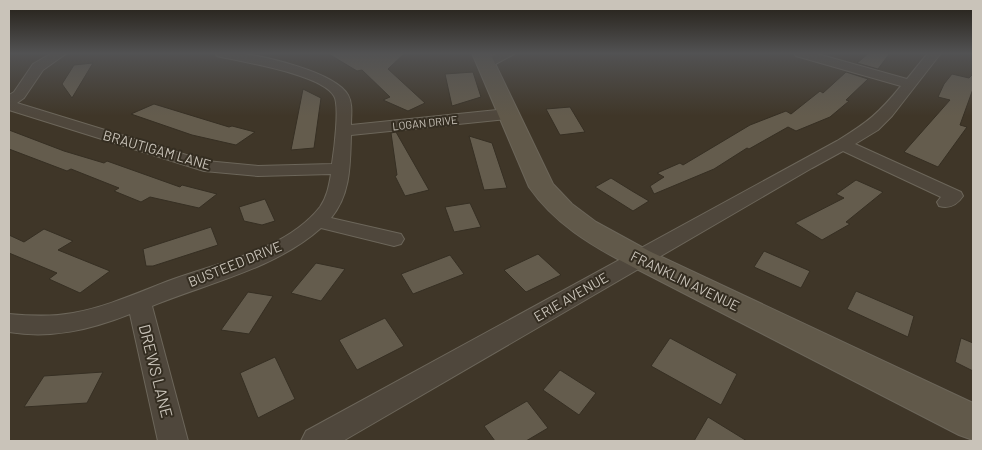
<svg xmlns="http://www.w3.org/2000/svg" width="982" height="450" viewBox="0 0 982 450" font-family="Barlow,sans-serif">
<rect width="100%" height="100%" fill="#3f3628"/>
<!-- building -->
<g fill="#645c4d" stroke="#362f23">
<path d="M327,53H405L388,69L425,103L408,111L383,100L390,97L362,70L357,71Z"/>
<path d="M869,53H890L878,69L857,63Z"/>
<path d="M93,63L72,98L62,84L74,65Z"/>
<path d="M473,72L481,97L452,106L445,74Z"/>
<path d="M846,72L868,79L846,100L849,101L830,117L796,131L788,127L749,149L747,148L714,169L654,194L650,186L664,177L657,173L680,163L683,165L750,125L786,111L791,114L820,91L823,93Z"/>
<path d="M952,74L969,78L973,74V89L960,125L967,127L938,167L904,152L950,100L938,97L944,84Z"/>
<path d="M303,89L321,98L314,148L291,150Z"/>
<path d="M154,104L229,127L232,126L255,132L236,145L192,135L131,114Z"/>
<path d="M570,107L585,132L560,135L546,109Z"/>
<path d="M9,130L64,151L104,163L107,161L180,187L182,185L217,194L199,208L150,197L141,202L114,191L119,188L71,169L67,171L9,149Z"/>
<path d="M396,132L429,190L405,196L395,176L397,175L391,133Z"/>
<path d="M469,136L492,143L507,188L484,190Z"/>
<path d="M611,178L632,191L649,201L633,211L595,187Z"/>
<path d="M856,180L883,192L846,222L850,224L822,240L795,223L844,198L836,194Z"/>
<path d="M265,199L275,221L262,225L244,221L239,207Z"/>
<path d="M470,203L481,227L454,232L445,207Z"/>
<path d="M211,227L218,245L153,266H146L143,249Z"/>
<path d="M44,229L73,241L58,250L110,271L80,293L49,279L57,273L9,253V235L24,242Z"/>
<path d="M764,251L810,271L801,288L754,267Z"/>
<path d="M538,254L561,275L526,292L504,270Z"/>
<path d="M450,255L464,274L413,294L401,274Z"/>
<path d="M316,263L345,269L321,301L291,293Z"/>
<path d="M856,291L914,316L908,337L847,309Z"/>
<path d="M248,292L273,296L249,334L221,330Z"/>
<path d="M385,318L404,346L357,370L339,340Z"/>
<path d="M670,338L737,374L721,405L651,366Z"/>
<path d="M961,338L973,343V371L955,362Z"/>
<path d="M275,357L295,399L258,418L240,373Z"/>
<path d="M560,370L596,393L579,415L543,390Z"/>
<path d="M103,372L87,403L24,407L44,376Z"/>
<path d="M527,401L548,428L526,441H495L484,426Z"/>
<path d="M708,417L747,441H694Z"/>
</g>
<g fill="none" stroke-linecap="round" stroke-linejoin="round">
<defs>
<g id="street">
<path d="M52,53H67L43,70L24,98L17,103L206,161L258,166L332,164C334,151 340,105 334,96C322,74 242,62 217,56L215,53C222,53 231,52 238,53C264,56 335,72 348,95C353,104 351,115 351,125L507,109L512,111L515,114L512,117L507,119L351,135C350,164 351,194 331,218L401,234L404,239L401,244L394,246L321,228C275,269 208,283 152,306L188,441H158L130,314C90,330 51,339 9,332V314C31,316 51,317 73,313C107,307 139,292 171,280C220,262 286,250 320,207C327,197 329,186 331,174L258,176L204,171L9,110V95L14,92L33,64Z"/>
<path d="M499,53H516L490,67L485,68L479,64L480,61Z"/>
<path d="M794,53H814L907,79L928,53H941L892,116L878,130L855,144L961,192L963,196C957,205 950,209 939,206L937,202L941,197L843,151L812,168L343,441H301L306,431L837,141C867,123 879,113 901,86L796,56Z"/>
</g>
<path id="secondary" d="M472,53H490L553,184L572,204L596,222L649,251L973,403V440L959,435L629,265C590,245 554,223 529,187Z"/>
</defs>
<!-- street casing -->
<use href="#street" stroke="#6c665a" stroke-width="2"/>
<!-- secondary casing -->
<use href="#secondary" stroke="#6c665a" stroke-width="2"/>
<!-- street -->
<use href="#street" fill="#4f473c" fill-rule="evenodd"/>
<!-- secondary -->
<use href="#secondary" fill="#61594a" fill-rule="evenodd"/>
</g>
<!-- sky -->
<linearGradient id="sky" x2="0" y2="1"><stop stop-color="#231e16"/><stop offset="0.46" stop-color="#525253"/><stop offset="1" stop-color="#525253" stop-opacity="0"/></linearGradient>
<rect width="982" height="116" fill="url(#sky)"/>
<g text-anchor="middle" stroke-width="4" stroke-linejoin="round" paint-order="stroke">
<!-- far-street labels -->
<g font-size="11" fill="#c9c3b9" stroke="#342d21">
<text transform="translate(425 123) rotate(-6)" y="4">LOGAN DRIVE</text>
</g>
<!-- street labels -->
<g font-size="14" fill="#c9c3b9" stroke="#342d21">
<text transform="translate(157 150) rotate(16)" y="5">BRAUTIGAM LANE</text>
<text transform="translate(235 264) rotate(-22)" y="5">BUSTEED DRIVE</text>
<text transform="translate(685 281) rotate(26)" y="5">FRANKLIN AVENUE</text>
<text transform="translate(571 297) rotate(-30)" y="5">ERIE AVENUE</text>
</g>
<!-- near-street labels -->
<g font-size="16" fill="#c9c3b9" stroke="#342d21">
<text transform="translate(156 371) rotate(76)" y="6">DREWS LANE</text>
</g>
</g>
<!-- border -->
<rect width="982" height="450" fill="none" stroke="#c9c3b9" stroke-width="20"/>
</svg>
